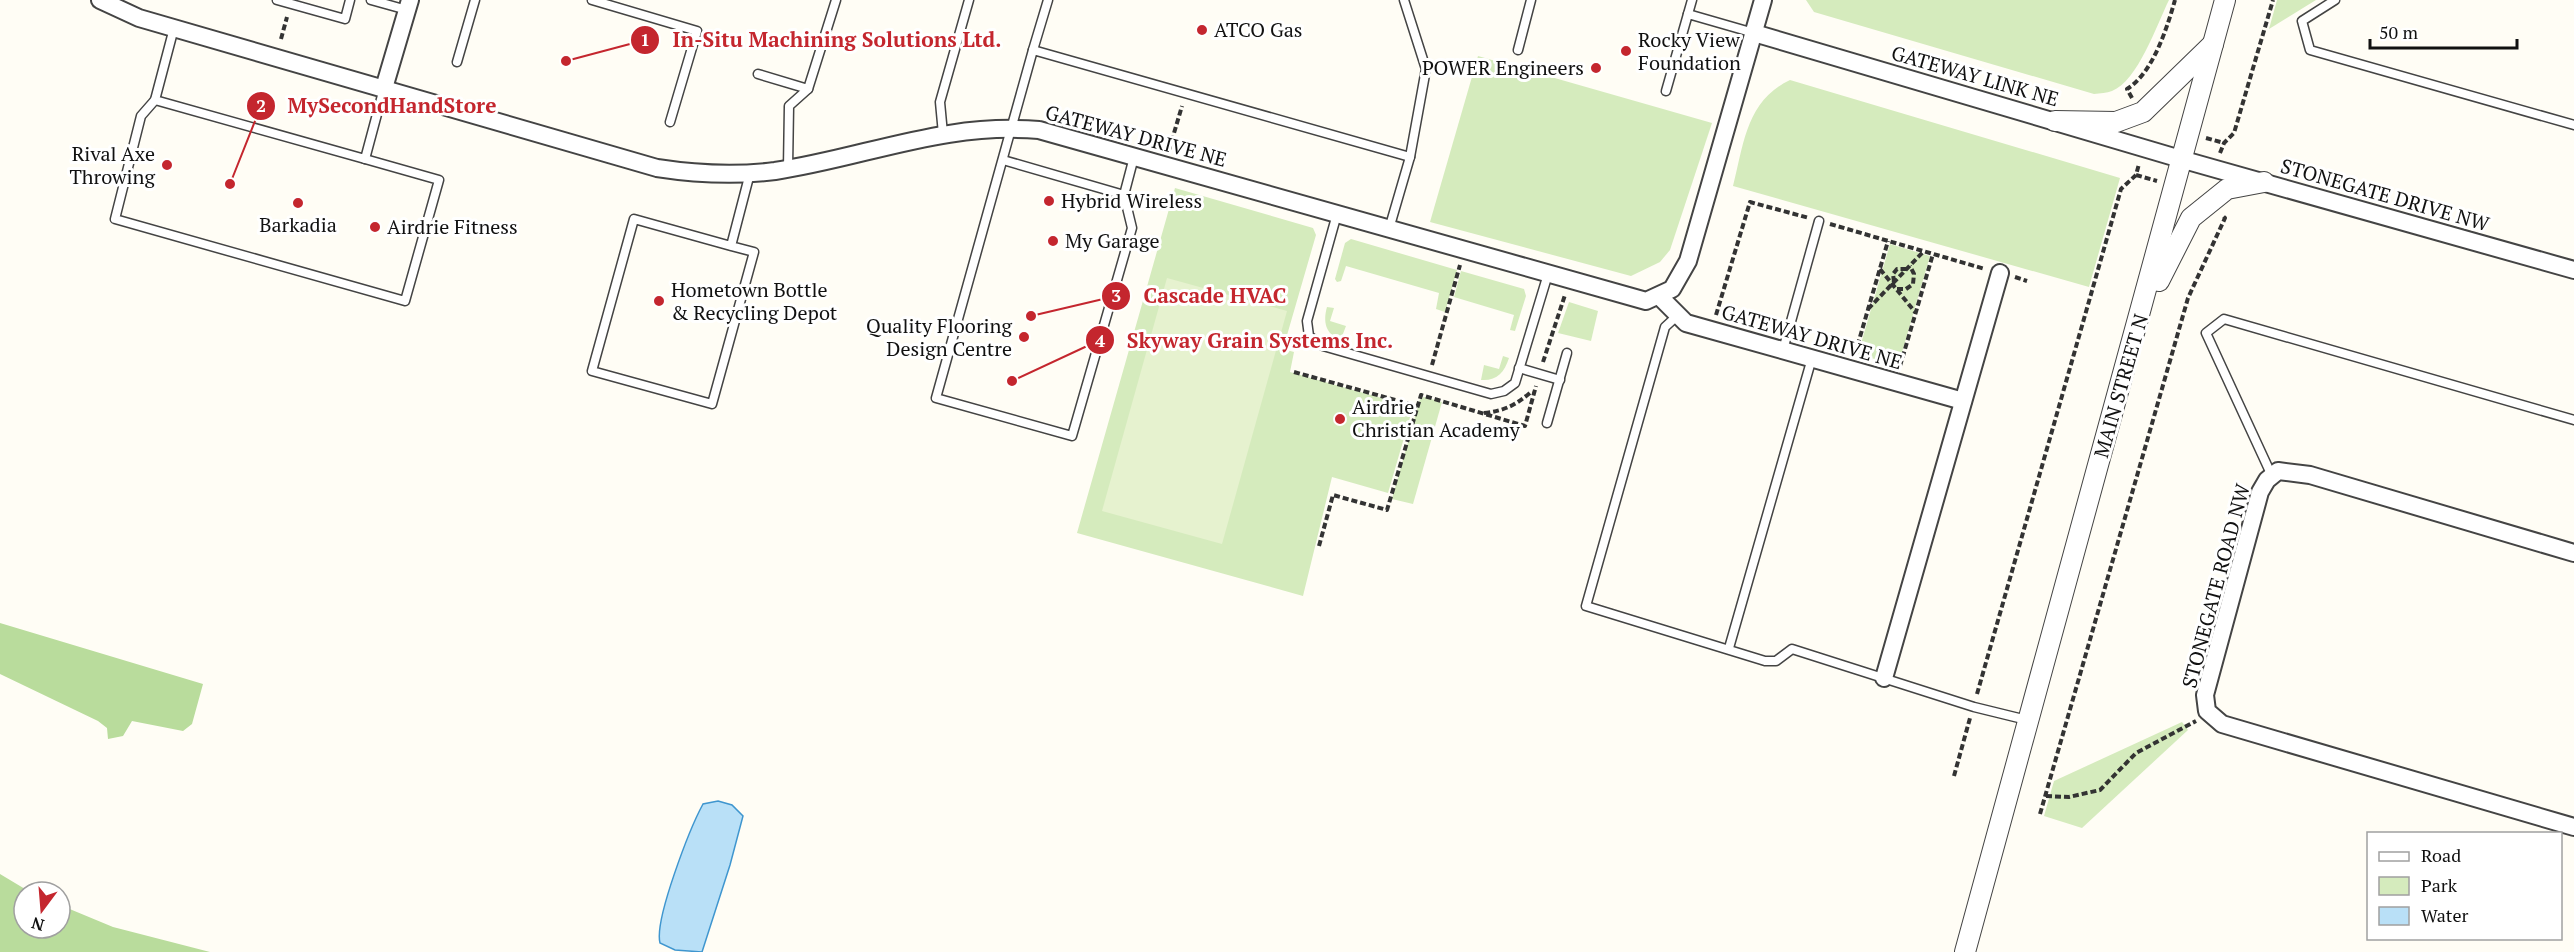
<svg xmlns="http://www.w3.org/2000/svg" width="2574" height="952" viewBox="0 0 2574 952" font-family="'PT Serif',serif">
<rect width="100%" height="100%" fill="#fffdf5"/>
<!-- green -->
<g fill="#d5ebbd">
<path d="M1806,0H2169C2157,24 2138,81 2112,91C2107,93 2100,93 2094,94L1814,12Z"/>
<path d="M2277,0H2316L2269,29Z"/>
<path d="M1478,56L1712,123L1670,250L1660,262L1631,276L1430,222Z"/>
<path d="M1790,80L2120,178L2089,287L1733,186C1744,144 1746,101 1790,80Z"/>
<path d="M1175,188L1313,228L1316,235L1283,349L1294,352L1290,372L1413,407L1388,493L1332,477L1303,596L1077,533Z"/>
<path d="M1351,239L1457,270L1445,312L1436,309L1439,293L1346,266L1341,281L1337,282L1335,279L1345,243Z"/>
<path d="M1890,244L1930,256L1898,366L1858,354Z"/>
<path d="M1461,271L1524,289L1526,296L1515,331L1510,330L1514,315L1454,297Z"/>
<path d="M1569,302L1598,311L1591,341L1558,333Z"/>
<path d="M1327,307L1334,308L1330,321L1346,326L1341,339C1325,335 1323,321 1327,307Z"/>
<path d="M1503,356L1509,358C1504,373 1497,381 1481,380L1484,365L1499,369Z"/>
<path d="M1424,397L1442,402L1413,504L1392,499L1420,399Z"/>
<path d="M2182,722L2188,730L2082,828L2044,816L2054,781Z"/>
</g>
<!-- forest -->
<g fill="#b9dc9c">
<path d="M0,623L203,684L192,724L183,731L132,721L123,736L108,739L107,728L98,721L0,674Z"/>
<path d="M0,874L30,892H24V928H60V905L113,927L210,952H0Z"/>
</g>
<!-- pitch -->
<path fill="#e6f2cf" d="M1167,278L1287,311L1222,544L1102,511Z"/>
<!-- water -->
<path fill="#b9e0f7" stroke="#3f96cf" stroke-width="1.5" d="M718,801L732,805L743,816L730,865L702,952L675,950L660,943C654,920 690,828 703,804Z"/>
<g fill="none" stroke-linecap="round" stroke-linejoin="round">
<defs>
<g id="service">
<path d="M277,0L345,19L350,0"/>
<path d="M371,0L407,10"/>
<path d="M592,0L697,31L670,122"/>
<path d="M1404,0L1426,69L1410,157"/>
<path d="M2335,0L2302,21L2310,50L2574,125"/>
<path d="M1688,14L1692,0"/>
<path d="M174,28L155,100L365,159L384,88"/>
<path d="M1033,50L1048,0"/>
<path d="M1518,50L1531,0"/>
<path d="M457,62L475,0"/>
<path d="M758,74L808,89L836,0"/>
<path d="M1666,91L1688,14L1754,33"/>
<path d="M155,100L141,116L115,219L405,301L439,180L365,159"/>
<path d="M943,134L940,102L969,0"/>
<path d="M1134,157L1124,195L1132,228L1072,436L936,398L1033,50L1410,157L1389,229"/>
<path d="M1003,160L1124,195"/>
<path d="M788,168L789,106L808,89"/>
<path d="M1337,214L1307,321L1309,336L1323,346L1491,394L1504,391L1515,383L1548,274"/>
<path d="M731,246L634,219L592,371L712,404L754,252L731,246L750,173"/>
<path d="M1678,315L1665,327L1586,606L1765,661H1776L1792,649L1974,707L2027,720"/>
<path d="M1783,350L1819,221"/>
<path d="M1519,368L1560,380"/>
<path d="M1547,423L1567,353"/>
<path d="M2272,476L2206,333L2224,319L2574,420"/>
<path d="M1729,648L1812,358"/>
</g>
<g id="minor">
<path d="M100,0L139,18L657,168C696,174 736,176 775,171C867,157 943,122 1039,130L1646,301L1672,289L1688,261L1763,0"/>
<path d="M1754,33L2184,160L2574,270"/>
<path d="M384,88L410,0"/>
<path d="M1660,297L1686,323L1963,401"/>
<path d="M2574,553L2310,475L2278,471L2267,480L2260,492L2205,695L2207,711L2222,724L2574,827"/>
<path d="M1884,678L2000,273"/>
</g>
<g id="tertiary">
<path d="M2055,121L2116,122L2143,112L2213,44"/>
<path d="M2159,281L2191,218L2227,189L2264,182"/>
<path d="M1965,952L2225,0"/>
</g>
</defs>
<!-- service casing -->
<use href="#service" stroke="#444" stroke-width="11"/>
<!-- minor casing -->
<use href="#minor" stroke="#444" stroke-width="20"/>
<!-- tertiary casing -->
<use href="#tertiary" stroke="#444" stroke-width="22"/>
<!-- path -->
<g stroke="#333" stroke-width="4" stroke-dasharray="6 3" stroke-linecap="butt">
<path d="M281,39L287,17"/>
<path d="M2132,98L2127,89C2153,73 2167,28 2175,0"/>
<path d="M2206,138L2224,143"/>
<path d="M1169,150L1182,106"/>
<path d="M2220,153L2224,143L2234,133L2273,0"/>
<path d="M2136,175L2157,181"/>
<path d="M1830,224L1985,269"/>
<path d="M1880,269L1915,312"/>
<path d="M2015,277L2027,281"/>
<path d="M1894,282L1893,274L1897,269H1908"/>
<path d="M1897,289H1906L1913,284L1914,274L1910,266"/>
<path d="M1868,309L1924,251"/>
<path d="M1716,315L1750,202L1809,218"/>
<path d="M1855,354L1888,241"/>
<path d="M1543,362L1565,295"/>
<path d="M1432,365L1460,265"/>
<path d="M1900,366L1933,254"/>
<path d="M1294,372L1417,406"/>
<path d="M1484,413C1504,411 1516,405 1531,392L1534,393"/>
<path d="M1319,546L1333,495L1387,510L1421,395L1525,426L1536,386"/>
<path d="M1977,694L2121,189L2136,175L2139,164"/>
<path d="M1954,776L1970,718"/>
<path d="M2046,796L2069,797L2100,790L2136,753L2196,721"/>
<path d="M2040,814L2188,298L2225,218L2222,215"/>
</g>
<!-- service -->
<use href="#service" stroke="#fff" stroke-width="8"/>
<!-- minor -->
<use href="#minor" stroke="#fff" stroke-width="16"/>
<!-- tertiary -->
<use href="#tertiary" stroke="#fff" stroke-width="20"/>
</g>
<!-- markers -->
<g fill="#c4262e" stroke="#fff" stroke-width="2">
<circle cx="1202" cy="30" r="6"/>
<circle cx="1626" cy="51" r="6"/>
<circle cx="1596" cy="68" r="6"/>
<circle cx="167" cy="165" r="6"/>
<circle cx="1049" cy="201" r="6"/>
<circle cx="298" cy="203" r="6"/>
<circle cx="375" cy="227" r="6"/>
<circle cx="1053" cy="241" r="6"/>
<circle cx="659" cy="301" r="6"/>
<circle cx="1024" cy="337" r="6"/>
<circle cx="1340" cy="419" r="6"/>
</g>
<g text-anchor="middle" stroke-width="6" stroke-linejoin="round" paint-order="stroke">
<!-- poi labels -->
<g font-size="20" fill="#111" stroke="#fff" text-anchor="start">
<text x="1214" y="37">ATCO Gas</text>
<text x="1638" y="47">Rocky View<tspan x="1638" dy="23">Foundation</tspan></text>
<text x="1584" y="75" text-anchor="end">POWER Engineers</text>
<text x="155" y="161" text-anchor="end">Rival Axe<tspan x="155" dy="23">Throwing</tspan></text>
<text x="1061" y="208">Hybrid Wireless</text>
<text x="298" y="232" text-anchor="middle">Barkadia</text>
<text x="387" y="234">Airdrie Fitness</text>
<text x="1065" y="248">My Garage</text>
<text x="671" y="297">Hometown Bottle<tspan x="671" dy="23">&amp; Recycling Depot</tspan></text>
<text x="1012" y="333" text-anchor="end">Quality Flooring<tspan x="1012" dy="23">Design Centre</tspan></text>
<text x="1352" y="414">Airdrie<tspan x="1352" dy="23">Christian Academy</tspan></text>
</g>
<!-- street labels -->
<g font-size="20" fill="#111" stroke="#fff">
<text transform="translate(1975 76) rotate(16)" y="7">GATEWAY LINK NE</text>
<text transform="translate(1136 136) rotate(15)" y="7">GATEWAY DRIVE NE</text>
<text transform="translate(2385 195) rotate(16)" y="7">STONEGATE DRIVE NW</text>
<text transform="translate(1812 337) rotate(16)" y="7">GATEWAY DRIVE NE</text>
<text transform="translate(2121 386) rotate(-74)" y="7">MAIN STREET N</text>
<text transform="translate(2216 586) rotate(-75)" y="7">STONEGATE ROAD NW</text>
</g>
</g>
<!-- callouts -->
<path fill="none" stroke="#c4262e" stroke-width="2" d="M566 61L645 40M230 184L261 106M1031 316L1116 296M1012 381L1100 340"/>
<g fill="#c4262e" stroke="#fff" stroke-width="2">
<circle cx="566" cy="61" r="6"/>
<circle cx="230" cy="184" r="6"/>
<circle cx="1031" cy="316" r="6"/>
<circle cx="1012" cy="381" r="6"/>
<circle cx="645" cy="40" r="15"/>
<circle cx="261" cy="106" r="15"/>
<circle cx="1116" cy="296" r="15"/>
<circle cx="1100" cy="340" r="15"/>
</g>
<g font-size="18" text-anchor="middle" font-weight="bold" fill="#fff">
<text x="645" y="46">1</text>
<text x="261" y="112">2</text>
<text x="1116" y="302">3</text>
<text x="1100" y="347">4</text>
</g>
<g font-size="21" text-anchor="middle" font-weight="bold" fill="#c4262e" stroke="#fff" stroke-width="6" stroke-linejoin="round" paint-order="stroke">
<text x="837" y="47">In-Situ Machining Solutions Ltd.</text>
<text x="392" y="113">MySecondHandStore</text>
<text x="1215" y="303">Cascade HVAC</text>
<text x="1260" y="348">Skyway Grain Systems Inc.</text>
</g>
<!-- legend -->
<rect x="2367" y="832" width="195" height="108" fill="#ffffff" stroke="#a0a0a0" stroke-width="1.5"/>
<rect x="2379" y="852" width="30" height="9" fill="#ffffff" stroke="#a0a0a0" stroke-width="1.5"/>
<text x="2421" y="862" font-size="18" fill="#111111">Road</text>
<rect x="2379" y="877" width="30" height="18" fill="#d5ebbd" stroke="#a0a0a0" stroke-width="1.5"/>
<text x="2421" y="892" font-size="18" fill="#111111">Park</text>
<rect x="2379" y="907" width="30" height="18" fill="#b9e0f7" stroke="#a0a0a0" stroke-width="1.5"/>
<text x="2421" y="922" font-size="18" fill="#111111">Water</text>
<!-- north arrow -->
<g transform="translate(42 910) rotate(196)"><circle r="28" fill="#ffffff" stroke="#a0a0a0" stroke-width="1.5"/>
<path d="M0-4.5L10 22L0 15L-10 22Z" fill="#c4262e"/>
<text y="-9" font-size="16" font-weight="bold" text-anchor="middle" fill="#111111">N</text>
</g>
<!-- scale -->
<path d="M2370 39v9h147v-9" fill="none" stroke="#111111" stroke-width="3"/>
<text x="2379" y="39" font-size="18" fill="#111111" stroke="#ffffff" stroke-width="4.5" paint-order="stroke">50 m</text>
</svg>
